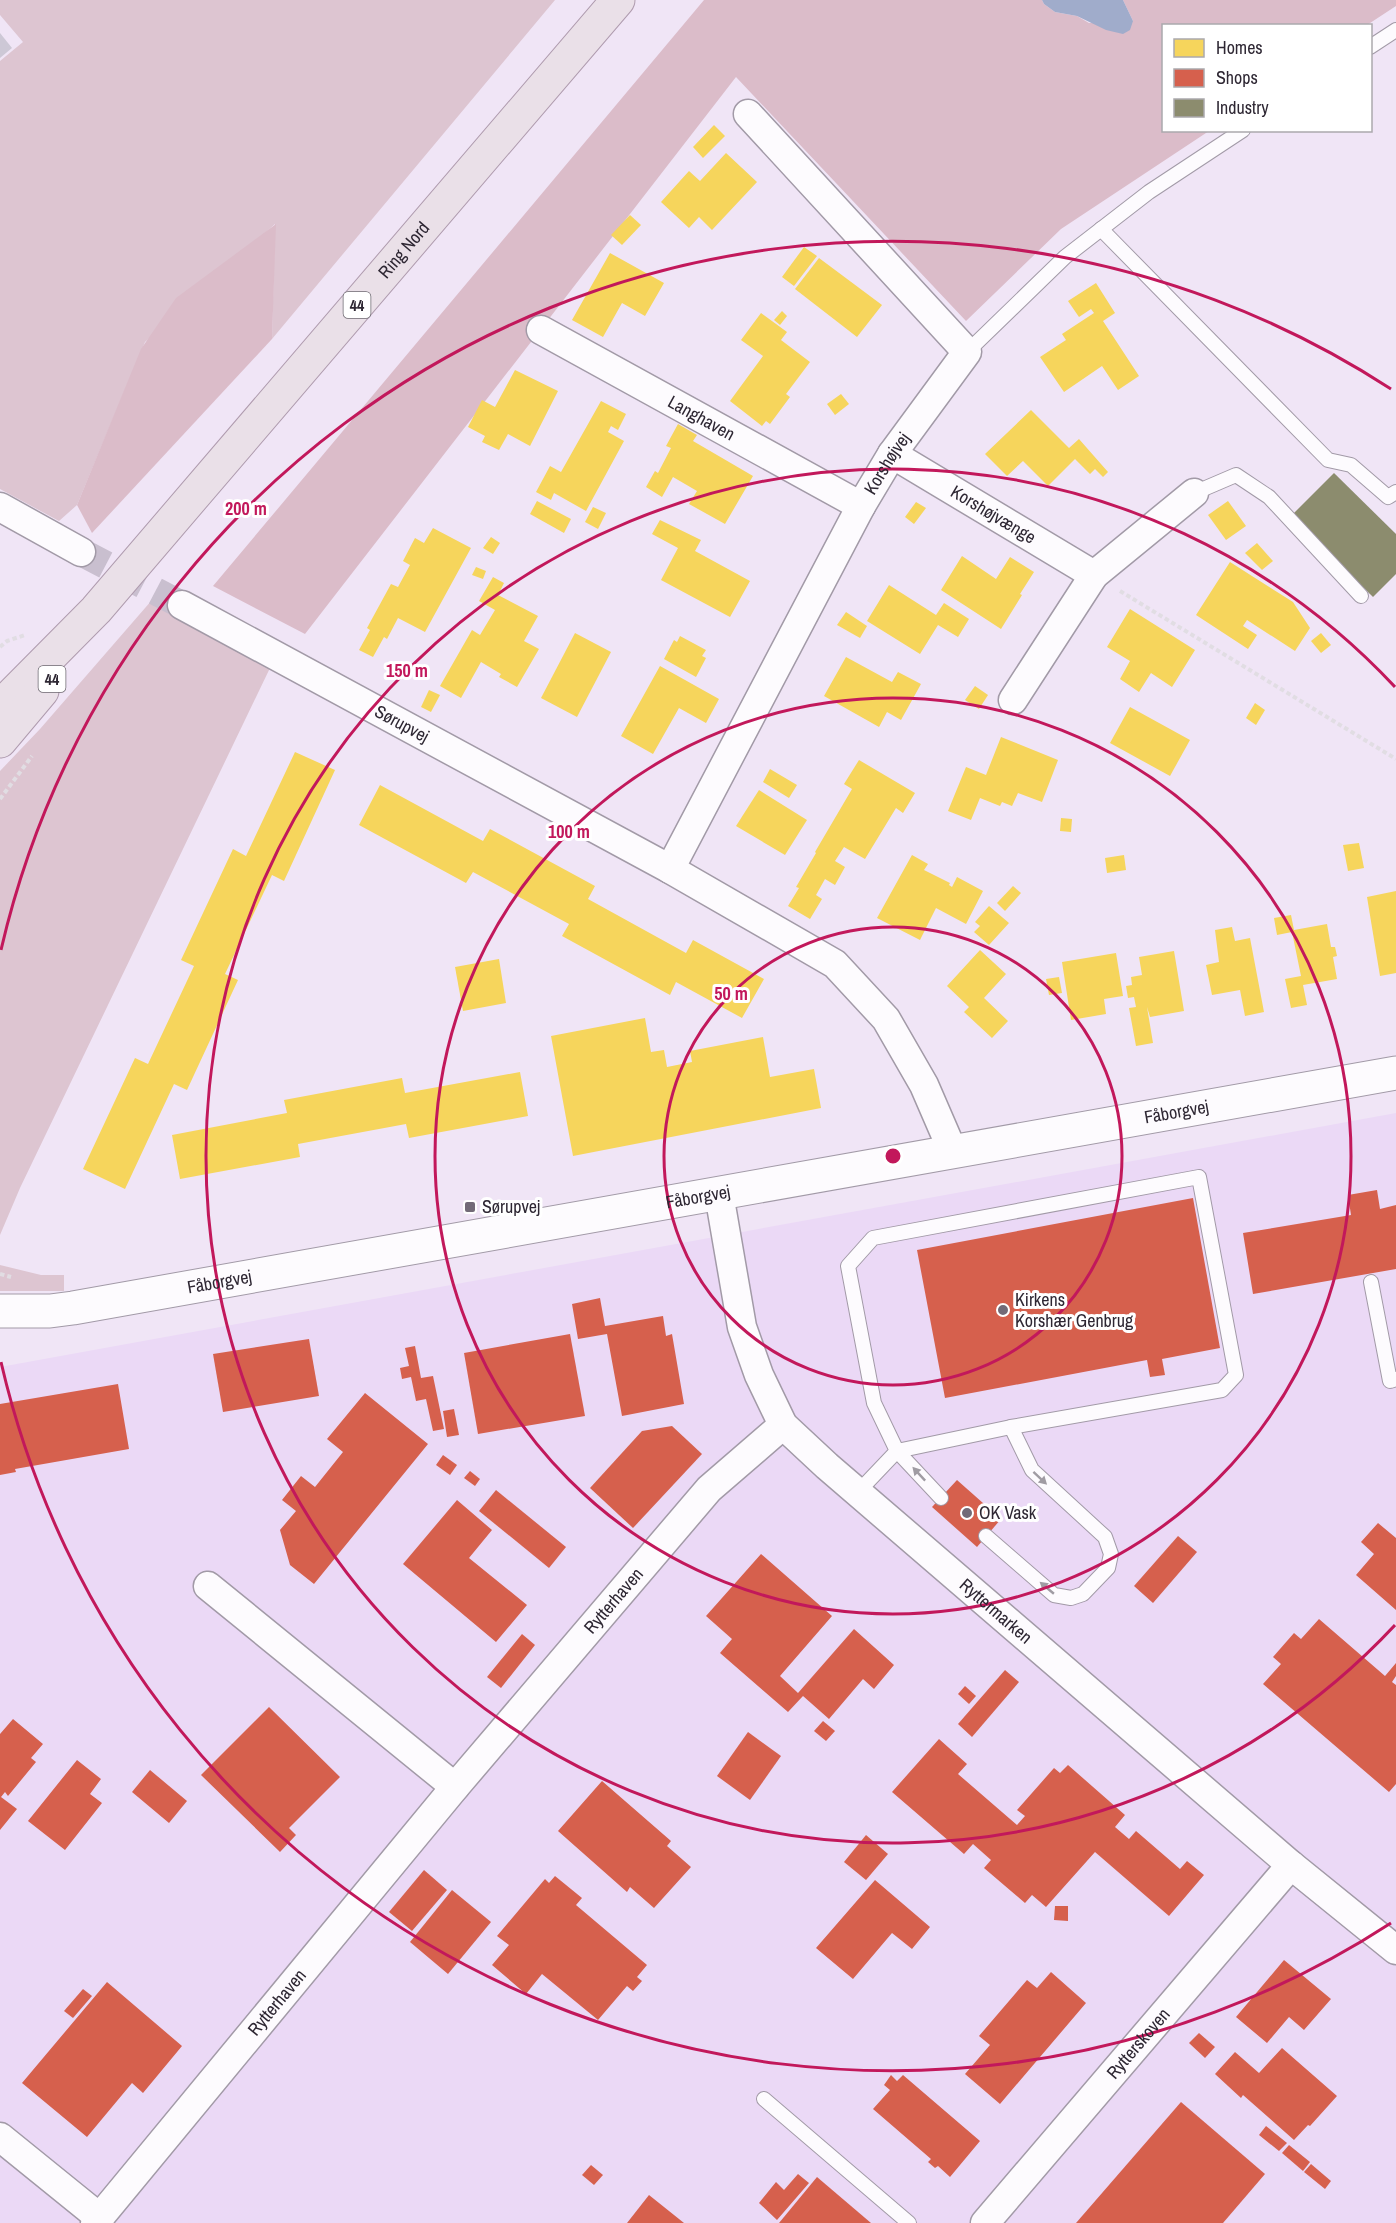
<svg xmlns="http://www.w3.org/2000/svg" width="1396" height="2223" viewBox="0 0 1396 2223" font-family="'Archivo Narrow',sans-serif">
<rect width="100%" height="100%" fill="#f0e5f6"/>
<!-- built -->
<path fill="#ebd9f6" d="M1396,1113V2223H0V1367Z"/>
<!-- green -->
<g fill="#ddc5d1">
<path d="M0,0H555L272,339L275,224L145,342L77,505L59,521L0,489V61L23,42L0,15Z"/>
<path d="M152,600L270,668L20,1188L0,1235V771L40,729Z"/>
<path d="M0,1265L41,1275H64V1291H0Z"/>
</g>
<!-- forest -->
<g fill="#dbbcc9">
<path d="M704,0H1042L1044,4L1055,12L1077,16L1089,23L1133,21L1123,0H1396V6L1367,25L1164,26V130L1209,131L1061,229L966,321L736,77L305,634L213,586Z"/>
<path d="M276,224L272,339L92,533L77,505L141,349L176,298Z"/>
</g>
<!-- water -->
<path fill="#a0accb" d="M1042,0H1123L1133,21L1130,30L1123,34L1106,30L1077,16L1055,12L1044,4Z"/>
<!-- homes -->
<g fill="#f6d55c">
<path d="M714,125L725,136L703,158L693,147Z"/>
<path d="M726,153L757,182L712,230L699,217L689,228L661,202L689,171L700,181Z"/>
<path d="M630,215L641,225L622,245L611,235Z"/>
<path d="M804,247L817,256L794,286L782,277Z"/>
<path d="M610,253L664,283L645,316L622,303L603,337L572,320Z"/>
<path d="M819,258L882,305L857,337L795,289Z"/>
<path d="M1096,283L1115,313L1103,321L1139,376L1118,390L1102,366L1064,392L1040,357L1066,340L1062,334L1094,313L1091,309L1079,317L1068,301Z"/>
<path d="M782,311L787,316L780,325L774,320Z"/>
<path d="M761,313L787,332L781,340L810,362L786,394L790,397L770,424L766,421L762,426L730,401L763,356L741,340Z"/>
<path d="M515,370L558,391L530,446L508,434L499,450L482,442L485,436L468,427L482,400L495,407Z"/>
<path d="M841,394L849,404L835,415L827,404Z"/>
<path d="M601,401L626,414L618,430L611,426L608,432L624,441L586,511L554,493L551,500L536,492L550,466L561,472Z"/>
<path d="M1031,410L1069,448L1079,439L1108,472L1103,477L1095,469L1090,474L1075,459L1048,486L1023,461L1007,476L985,454Z"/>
<path d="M678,424L697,435L693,441L753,476L725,524L689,504L697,491L673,477L662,497L646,487L655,471L658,473L671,448L666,446Z"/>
<path d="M537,501L571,519L564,533L530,514Z"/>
<path d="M1228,501L1246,526L1226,540L1208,515Z"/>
<path d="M916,502L926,508L914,524L905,517Z"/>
<path d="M593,507L606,513L598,529L585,522Z"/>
<path d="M660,520L701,540L695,551L750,581L730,617L661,580L678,548L652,534Z"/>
<path d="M433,528L471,548L425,632L398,618L387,639L384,637L373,657L359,650L370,630L367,628L391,584L398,587L410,565L403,561L415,538L424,543Z"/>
<path d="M491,537L500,543L493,554L483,548Z"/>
<path d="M1257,543L1273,561L1262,570L1245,553Z"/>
<path d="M962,556L996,579L1010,557L1034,572L1020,594L1022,595L1001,629L941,590Z"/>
<path d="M1230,562L1293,602L1310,628L1295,651L1247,620L1243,626L1257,635L1248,649L1196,615Z"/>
<path d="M476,567L486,571L483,579L472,575Z"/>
<path d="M493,577L504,583L498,595L538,616L524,641L539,649L517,687L499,677L501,674L481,662L461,698L440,686L472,630L480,635L495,610L479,601Z"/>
<path d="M889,585L936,615L944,603L969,619L958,637L938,625L920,654L867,621Z"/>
<path d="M1130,609L1195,650L1172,687L1151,673L1139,692L1120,679L1130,661L1107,647Z"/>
<path d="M846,612L867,626L860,638L837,625Z"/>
<path d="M575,633L611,652L577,717L541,698Z"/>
<path d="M1321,633L1331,645L1321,653L1311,641Z"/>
<path d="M680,636L706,650L702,656L706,658L696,677L664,659L674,640L677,642Z"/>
<path d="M846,657L892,682L898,672L921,684L901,720L887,712L879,727L824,696Z"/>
<path d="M660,666L719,699L706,723L679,708L653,754L621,736Z"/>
<path d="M975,686L988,695L979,709L965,700Z"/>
<path d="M429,690L440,695L431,712L421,707Z"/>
<path d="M1255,703L1265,710L1256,725L1246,718Z"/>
<path d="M1130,707L1190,740L1170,776L1110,743Z"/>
<path d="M1001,737L1058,760L1042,802L1018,793L1012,806L1002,802L1000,806L980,798L971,820L948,811L966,767L986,775Z"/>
<path d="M295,752L335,770L284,881L272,875L225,974L238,980L187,1090L174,1084L125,1189L83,1169L135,1058L148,1064L194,966L181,960L233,849L246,856Z"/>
<path d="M859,760L915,793L903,813L896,808L865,859L844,847L835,861L845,867L835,885L825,879L816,895L822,899L810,919L788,906L799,888L796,887L816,853L815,852L852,789L844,784Z"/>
<path d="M770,769L797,785L789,798L763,782Z"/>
<path d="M380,785L483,841L490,829L595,886L588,899L686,953L693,940L764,979L742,1018L676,982L670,995L562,936L569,924L473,872L466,883L359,825Z"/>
<path d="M759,790L807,820L785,855L736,826Z"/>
<path d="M1061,818L1072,819L1071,832L1060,831Z"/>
<path d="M1359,843L1364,868L1348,871L1343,845Z"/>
<path d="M912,855L928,864L924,870L950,883L949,885L952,887L957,877L983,891L966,924L936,908L920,940L877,918Z"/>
<path d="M1124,855L1126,870L1107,873L1105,858Z"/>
<path d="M1013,886L1021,893L1005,911L997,903Z"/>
<path d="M1396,891V973L1380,976L1367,897Z"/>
<path d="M989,906L1009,923L989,945L974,932L980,926L975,922Z"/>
<path d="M1291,915L1294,930L1327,924L1331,947H1335L1337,956L1333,957L1337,979L1303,985L1307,1005L1291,1008L1285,979L1301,976L1292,932L1277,935L1274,918Z"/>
<path d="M1232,927L1235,941L1250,938L1264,1012L1245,1016L1240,990L1212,995L1206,965L1219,962L1215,930Z"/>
<path d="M980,950L1006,974L984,998L1008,1021L992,1038L964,1012L969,1007L947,986Z"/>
<path d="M1174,951L1184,1011L1150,1017L1147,1007L1153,1043L1136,1046L1129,1008L1136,1007L1134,997L1128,998L1126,986L1132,985L1131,977L1142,975L1139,957Z"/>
<path d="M1116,953L1123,996L1104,999L1106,1014L1071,1020L1062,962Z"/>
<path d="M499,959L506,1003L463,1011L455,967Z"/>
<path d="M1059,977L1062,993L1049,995L1046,979Z"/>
<path d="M645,1018L651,1052L664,1050L667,1067L692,1062L690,1051L763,1037L770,1077L814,1069L821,1108L573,1156L551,1036Z"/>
<path d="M520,1072L528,1116L409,1138L406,1124L298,1144L300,1157L180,1179L172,1135L287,1113L284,1100L402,1078L405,1093Z"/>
</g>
<!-- shops -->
<g fill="#d6604d">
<path d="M1377,1190L1380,1209L1396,1205V1269L1253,1294L1243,1233L1351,1215L1348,1195Z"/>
<path d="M1193,1198L1220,1348L1162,1359L1165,1375L1150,1377L1147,1360L945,1398L917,1250Z"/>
<path d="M600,1298L605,1326L663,1316L666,1336L672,1334L684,1404L622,1416L607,1334L578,1339L572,1304Z"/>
<path d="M570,1334L585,1416L478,1434L464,1353Z"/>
<path d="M309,1339L319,1396L223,1412L213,1354Z"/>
<path d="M415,1346L421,1378L433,1376L444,1429L433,1431L426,1399L416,1401L411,1377L402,1379L400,1368L409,1366L405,1348Z"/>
<path d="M118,1384L129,1449L15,1469L16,1472L0,1475V1404Z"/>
<path d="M365,1393L428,1444L314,1584L290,1565L280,1530L296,1511L282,1500L301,1476L315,1487L343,1452L327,1439Z"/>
<path d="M454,1409L459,1435L447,1437L443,1411Z"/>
<path d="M672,1426L702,1454L633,1528L590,1488L642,1431Z"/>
<path d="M443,1455L457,1465L450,1475L436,1465Z"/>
<path d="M470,1471L480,1479L475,1486L464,1478Z"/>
<path d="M957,1480L1001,1519L977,1547L932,1507Z"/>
<path d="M496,1490L566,1547L549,1568L479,1511Z"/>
<path d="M457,1500L492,1530L469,1558L527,1605L496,1642L403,1564Z"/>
<path d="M1378,1523L1396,1538V1610L1356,1575L1374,1554L1361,1542Z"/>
<path d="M1178,1536L1197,1552L1153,1603L1134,1586Z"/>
<path d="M761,1554L832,1616L780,1676L798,1693L854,1629L894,1665L874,1689L863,1679L829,1719L803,1696L788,1712L720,1653L732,1639L706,1616Z"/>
<path d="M1319,1619L1385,1676L1396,1663V1676L1392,1682L1396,1685V1784L1389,1792L1263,1684L1281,1664L1273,1657L1294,1633L1301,1639Z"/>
<path d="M522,1634L535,1645L501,1688L487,1677Z"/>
<path d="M1005,1670L1019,1682L972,1737L958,1724Z"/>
<path d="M965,1686L976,1696L969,1704L958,1694Z"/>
<path d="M269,1707L340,1777L289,1828L296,1835L280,1852L201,1775Z"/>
<path d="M13,1719L43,1744L31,1758L36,1762L8,1796L5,1792L1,1797L17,1809L0,1830V1734Z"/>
<path d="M823,1721L835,1731L826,1741L814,1731Z"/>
<path d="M748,1732L781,1756L750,1800L717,1776Z"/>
<path d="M939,1739L967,1764L958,1774L1017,1825L1025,1816L1017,1810L1054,1768L1060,1773L1068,1765L1125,1815L1115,1827L1129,1839L1136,1831L1180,1869L1187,1861L1204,1875L1169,1916L1095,1852L1046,1907L1032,1895L1025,1903L984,1868L991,1860L973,1844L964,1854L892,1792Z"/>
<path d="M77,1760L101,1779L90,1794L102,1803L65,1850L28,1821Z"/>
<path d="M150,1770L187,1801L169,1823L132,1792Z"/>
<path d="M602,1781L671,1841L667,1846L691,1867L654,1908L630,1887L627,1892L558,1831Z"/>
<path d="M866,1835L888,1854L866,1880L844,1862Z"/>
<path d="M424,1870L447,1890L412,1931L389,1912Z"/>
<path d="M555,1876L582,1898L576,1905L647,1965L637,1977L642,1981L633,1991L627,1986L598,2020L542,1974L526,1994L492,1965L509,1945L497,1936L545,1879L549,1883Z"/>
<path d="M875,1880L930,1927L912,1949L892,1933L853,1979L816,1948Z"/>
<path d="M452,1890L491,1922L448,1974L410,1942Z"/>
<path d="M1055,1906H1068V1921L1054,1920Z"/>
<path d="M1284,1960L1331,1999L1304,2030L1289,2017L1267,2043L1236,2017Z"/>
<path d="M1051,1972L1086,2003L1000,2104L965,2074L990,2045L979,2036L1027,1980L1037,1988Z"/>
<path d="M107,1982L182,2046L143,2093L132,2083L87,2137L22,2083Z"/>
<path d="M83,1989L92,1996L73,2018L64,2011Z"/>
<path d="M1199,2033L1215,2047L1205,2058L1189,2043Z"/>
<path d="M1282,2048L1337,2096L1310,2126L1308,2125L1294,2140L1243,2095L1241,2098L1215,2074L1235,2052L1259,2073Z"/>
<path d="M891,2075L897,2081L903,2075L980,2141L950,2177L938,2166L935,2168L928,2162L931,2159L873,2109L890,2090L884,2085Z"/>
<path d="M1181,2102L1265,2174L1223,2223H1076Z"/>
<path d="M1266,2126L1287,2143L1279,2151L1259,2135Z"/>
<path d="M1289,2145L1310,2162L1303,2171L1282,2153Z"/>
<path d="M1311,2164L1331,2181L1325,2189L1304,2172Z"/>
<path d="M591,2165L603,2175L594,2185L582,2175Z"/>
<path d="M798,2174L809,2183L777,2220L759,2203L776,2182L784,2190Z"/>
<path d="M817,2177L871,2223H779Z"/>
<path d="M649,2195L684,2223H627Z"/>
</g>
<!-- industry -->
<path fill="#8c8c6e" d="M1334,473L1396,534V574L1373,597L1291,516Z"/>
<!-- building -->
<path fill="#cdc8d6" d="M0,33L12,48L0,58Z"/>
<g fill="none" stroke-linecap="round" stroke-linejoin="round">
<!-- minor-tunnel -->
<path stroke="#c9bfcf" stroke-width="28" stroke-dasharray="28 14" stroke-linecap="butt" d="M81,552L182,605"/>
<defs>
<g id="service">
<path d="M1370,47L1396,30"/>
<path d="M1101,229L1328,460L1351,465L1388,497L1396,492"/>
<path d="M967,352L1065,257L1149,192L1243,130"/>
<path d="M1194,493L1236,475L1269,497L1361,596"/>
<path d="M1371,1282L1390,1381L1396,1379"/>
<path d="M897,1451L941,1498"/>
<path d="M858,1492L897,1451L874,1403L848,1266L873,1238L1199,1177L1236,1375L1222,1390L1011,1427L897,1451"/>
<path d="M986,1536L1054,1595L1071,1598L1083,1594L1108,1568L1111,1554L1105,1537L1032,1470L1011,1427"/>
<path d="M764,2099L909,2223"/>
</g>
<g id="minor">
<path id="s1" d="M541,330L861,506"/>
<path id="s2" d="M892,454L1094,575"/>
<path d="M0,507L81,552"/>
<path id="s3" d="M182,605L670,869L835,964L886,1019L924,1085L953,1152"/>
<path d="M1013,700L1094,575L1194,493"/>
<path id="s4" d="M670,869L861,506L892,454L967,352L748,114"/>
<path id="s5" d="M719,1194L742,1327L759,1375L783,1425L827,1466L1291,1865L1396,1950"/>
<path d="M208,1586L455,1787"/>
<path d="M0,2137L100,2218"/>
<path id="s6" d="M95,2223L455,1787L709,1489L783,1425"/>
<path id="s7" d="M985,2223L1291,1865"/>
</g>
<g id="tertiary">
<path id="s8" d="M0,1311H50L73,1308L1396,1073"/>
</g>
<g id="primary">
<path id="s9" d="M0,707L96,610L618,0"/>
<path d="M0,741L42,691"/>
</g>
</defs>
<!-- service casing -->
<use href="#service" stroke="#a29aa7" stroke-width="16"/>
<!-- minor casing -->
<use href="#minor" stroke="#a29aa7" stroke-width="31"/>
<!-- tertiary casing -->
<use href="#tertiary" stroke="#a29aa7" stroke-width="35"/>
<!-- primary casing -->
<use href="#primary" stroke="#af9bae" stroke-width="35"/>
<!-- path -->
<g stroke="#e1dde3" stroke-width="4" stroke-dasharray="4.5 3" stroke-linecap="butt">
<path d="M1120,591L1396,759"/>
<path d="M0,647L7,641L25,635"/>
<path d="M0,799L32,756"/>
<path d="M0,1274L11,1277"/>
</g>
<!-- service -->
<use href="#service" stroke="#fdfbfe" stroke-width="14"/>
<!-- minor -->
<use href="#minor" stroke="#fdfbfe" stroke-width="28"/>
<!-- tertiary -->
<use href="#tertiary" stroke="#fdfbfe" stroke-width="33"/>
<!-- primary -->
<use href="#primary" stroke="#eae0e8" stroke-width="33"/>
</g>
<!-- one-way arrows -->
<defs><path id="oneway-solid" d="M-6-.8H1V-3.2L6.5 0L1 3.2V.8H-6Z" transform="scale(1.5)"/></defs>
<g fill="#a09ca3">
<use href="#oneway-solid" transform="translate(919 1474) rotate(-133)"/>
<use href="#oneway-solid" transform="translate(1040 1478) rotate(43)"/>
<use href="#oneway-solid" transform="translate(1047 1588) rotate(-140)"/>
</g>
<!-- distance rings -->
<g fill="none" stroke="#c2185b" stroke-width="3">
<circle cx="893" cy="1156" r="229"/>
<circle cx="893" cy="1156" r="458"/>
<path d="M1395 1625A687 687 0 1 1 1395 687"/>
<path d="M1391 1923A915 915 0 0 1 1 1362M1 950A915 915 0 0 1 1391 389"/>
</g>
<!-- markers -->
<g fill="#726a77" stroke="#fff" stroke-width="2">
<rect x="464" y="1201" width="12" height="12" rx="3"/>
<circle cx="1003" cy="1310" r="6"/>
<circle cx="967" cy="1513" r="6"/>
</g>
<g text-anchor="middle" stroke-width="6" stroke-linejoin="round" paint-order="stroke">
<!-- shield labels -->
<g fill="#fff" stroke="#6d6870" stroke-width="1.5">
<rect x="343.5" y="292" width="27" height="26" rx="4.5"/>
<rect x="38.5" y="666" width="27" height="26" rx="4.5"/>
</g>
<g font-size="16" font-weight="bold" fill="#2e2733">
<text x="357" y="311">44</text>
<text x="52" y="685">44</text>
</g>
<!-- street labels -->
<g font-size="18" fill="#2e2733" stroke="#fff">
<text dy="6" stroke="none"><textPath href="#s9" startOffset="610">Ring Nord</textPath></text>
<text dy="6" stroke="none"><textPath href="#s1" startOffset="183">Langhaven</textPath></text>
<text dy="6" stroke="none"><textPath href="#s4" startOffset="460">Korshøjvej</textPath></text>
<text dy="6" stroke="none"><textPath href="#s2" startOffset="118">Korshøjvænge</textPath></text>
<text dy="6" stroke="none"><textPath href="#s3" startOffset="250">Sørupvej</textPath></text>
<text dy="6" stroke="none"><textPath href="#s8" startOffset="1194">Fåborgvej</textPath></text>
<text dy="6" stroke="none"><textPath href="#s8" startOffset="708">Fåborgvej</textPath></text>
<text dy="6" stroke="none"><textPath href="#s8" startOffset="222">Fåborgvej</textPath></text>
<text dy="6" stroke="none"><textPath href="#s6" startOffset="810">Rytterhaven</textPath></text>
<text dy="6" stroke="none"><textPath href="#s5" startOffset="524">Ryttermarken</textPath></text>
<text dy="6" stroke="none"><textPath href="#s6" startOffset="286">Rytterhaven</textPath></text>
<text dy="6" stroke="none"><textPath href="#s7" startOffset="236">Rytterskoven</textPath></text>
</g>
<!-- poi labels -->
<g font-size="18" fill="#2e2733" stroke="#fff" text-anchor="start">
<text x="482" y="1213">Sørupvej</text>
<text x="1015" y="1306">Kirkens<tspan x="1015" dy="21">Korshær Genbrug</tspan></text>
<text x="979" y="1519">OK Vask</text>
</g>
</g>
<circle cx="893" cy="1156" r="9" fill="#c2185b" stroke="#fff" stroke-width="3"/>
<g font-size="18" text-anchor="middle" font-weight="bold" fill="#c2185b" stroke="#fff" stroke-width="6" stroke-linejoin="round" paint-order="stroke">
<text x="246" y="515">200 m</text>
<text x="407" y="677">150 m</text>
<text x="569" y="838">100 m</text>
<text x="731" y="1000">50 m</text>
</g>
<!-- legend -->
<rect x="1162" y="24" width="210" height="108" fill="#ffffff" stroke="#aba9ad" stroke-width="1.5"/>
<rect x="1174" y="39" width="30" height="18" fill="#f6d55c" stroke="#aba9ad" stroke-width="1.5"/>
<text x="1216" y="54" font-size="18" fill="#2e2733">Homes</text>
<rect x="1174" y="69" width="30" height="18" fill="#d6604d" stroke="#aba9ad" stroke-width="1.5"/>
<text x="1216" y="84" font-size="18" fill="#2e2733">Shops</text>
<rect x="1174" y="99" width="30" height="18" fill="#8c8c6e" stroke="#aba9ad" stroke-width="1.5"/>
<text x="1216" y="114" font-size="18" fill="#2e2733">Industry</text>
</svg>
